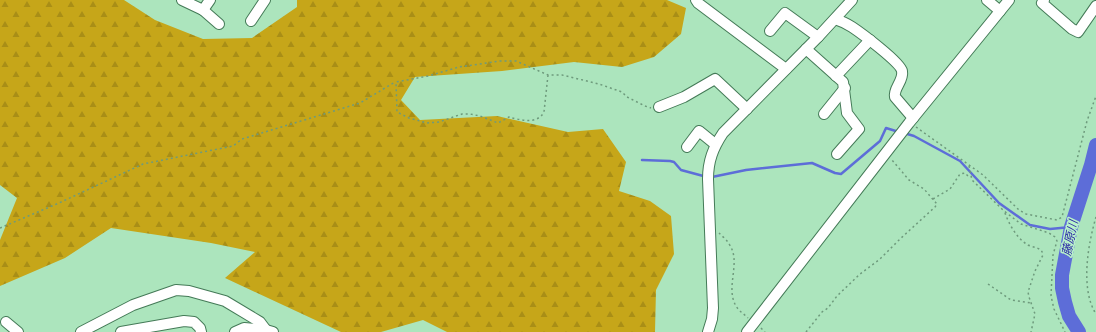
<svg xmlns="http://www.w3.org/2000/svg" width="1096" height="332" viewBox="0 0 1096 332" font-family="Bitter,'Noto Sans JP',serif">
<defs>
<pattern id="forest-firs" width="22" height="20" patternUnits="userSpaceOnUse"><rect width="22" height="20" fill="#c6a619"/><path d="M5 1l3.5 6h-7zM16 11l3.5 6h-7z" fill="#a98e16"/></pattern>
</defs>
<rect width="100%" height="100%" fill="#ace5bd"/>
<!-- forest -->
<path fill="url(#forest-firs)" d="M0,0H124L155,20L203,39L252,38L297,7V0H667L686,8L681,34L654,57L622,67L574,62L502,71L415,77L401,100L420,120L497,116L568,132L603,129L626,162L619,191L650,201L671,216L674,254L656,290L655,332H447L423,320L381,332H341L225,278L255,252L211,243L111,228L65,258L0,286V240L17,198L0,185Z"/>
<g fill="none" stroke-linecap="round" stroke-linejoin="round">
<!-- stream -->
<g stroke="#5d6dd8" stroke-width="2.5">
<path d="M904,133L914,136L960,161L999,203L1030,225L1050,229L1071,227"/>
<path d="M642,160L670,161L674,162L681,170L707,177"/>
<path d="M712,177L746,170L812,163L835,173L841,174L880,141L886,128L899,132"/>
</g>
<!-- river -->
<path stroke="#5d6dd8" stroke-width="14" d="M1079,332L1069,316L1065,302L1062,288V275L1071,227L1091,165L1096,145"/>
<defs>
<g id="minor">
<path d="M182,0L203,10L210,0"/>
<path d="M696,0L698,3L786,69"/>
<path d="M987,0L1000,11"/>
<path d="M1044,0L1042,3L1072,29L1078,32L1096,6"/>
<path d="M203,10L219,24"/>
<path d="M835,19C841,21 846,23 852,27C861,33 900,62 902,71C904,81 893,88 895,97L913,118"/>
<path d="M251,21L265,0"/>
<path d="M770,31L785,13L818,37"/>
<path d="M806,49L843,82L847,113L859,129L837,154"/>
<path d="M836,76L870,40"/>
<path d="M659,107L684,97L715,79L747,109"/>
<path d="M824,114L845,88"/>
<path d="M687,147L699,131L715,144"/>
<path d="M6,322L18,332"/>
<path d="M81,332L133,305L176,290L189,291L225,301L260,322L266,330"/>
<path d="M121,332L184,321L194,322L200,328L201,332"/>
<path d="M235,332L244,328L266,330L273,332"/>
<path d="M708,332L712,319L713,308L708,179C708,161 713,148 723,133L818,37L852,0"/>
<path d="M747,332L909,123L1009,0"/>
</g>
</defs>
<!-- minor casing -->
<use href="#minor" stroke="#447a57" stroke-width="12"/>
<!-- path -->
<g stroke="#6e9a7c" stroke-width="1.5" stroke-dasharray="2 3" stroke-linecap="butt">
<path d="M548,75L544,112C537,125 520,120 509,117L498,123L480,116L470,114H462L439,122L427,123L409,118L397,112L396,82L428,76L459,67L500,61H516L548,75H562L599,84L622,92L627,97L645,106L651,108"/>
<path d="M916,127L983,175L1019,210L1026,214L1057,220L1062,217L1087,121L1096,96"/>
<path d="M969,166L972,180L1004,211L1021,224L1049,233L1055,237L1057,241L1053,255L1051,296L1054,309L1065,332"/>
<path d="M933,199L950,189L960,174L965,173L970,178"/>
<path d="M1005,213C1009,224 1017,239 1028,245C1034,248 1042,247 1043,255L1035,271L1028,292L1029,297L1035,314L1031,332"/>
<path d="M1096,217C1088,244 1080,289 1096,314"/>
<path d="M0,228L59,203L143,164L233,146L242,139L360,103L395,82"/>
<path d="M719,233C722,236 727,240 729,244C743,263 722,291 739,310C742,313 745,315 748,318"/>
<path d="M988,284L1011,300L1031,303"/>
<path d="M761,328L765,332"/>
<path d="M806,332L822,312L828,308L837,296L860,274L880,259L900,239L935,207L937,204L924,189L909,180L892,160"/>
</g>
<!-- minor -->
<use href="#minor" stroke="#fff" stroke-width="10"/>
</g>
<g text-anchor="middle" stroke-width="3" stroke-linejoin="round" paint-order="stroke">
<!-- water labels -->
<g font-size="12" font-style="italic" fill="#2c27a6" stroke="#b9f3ca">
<text transform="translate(1070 238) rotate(-78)" y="4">藤原川</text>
</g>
</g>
</svg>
